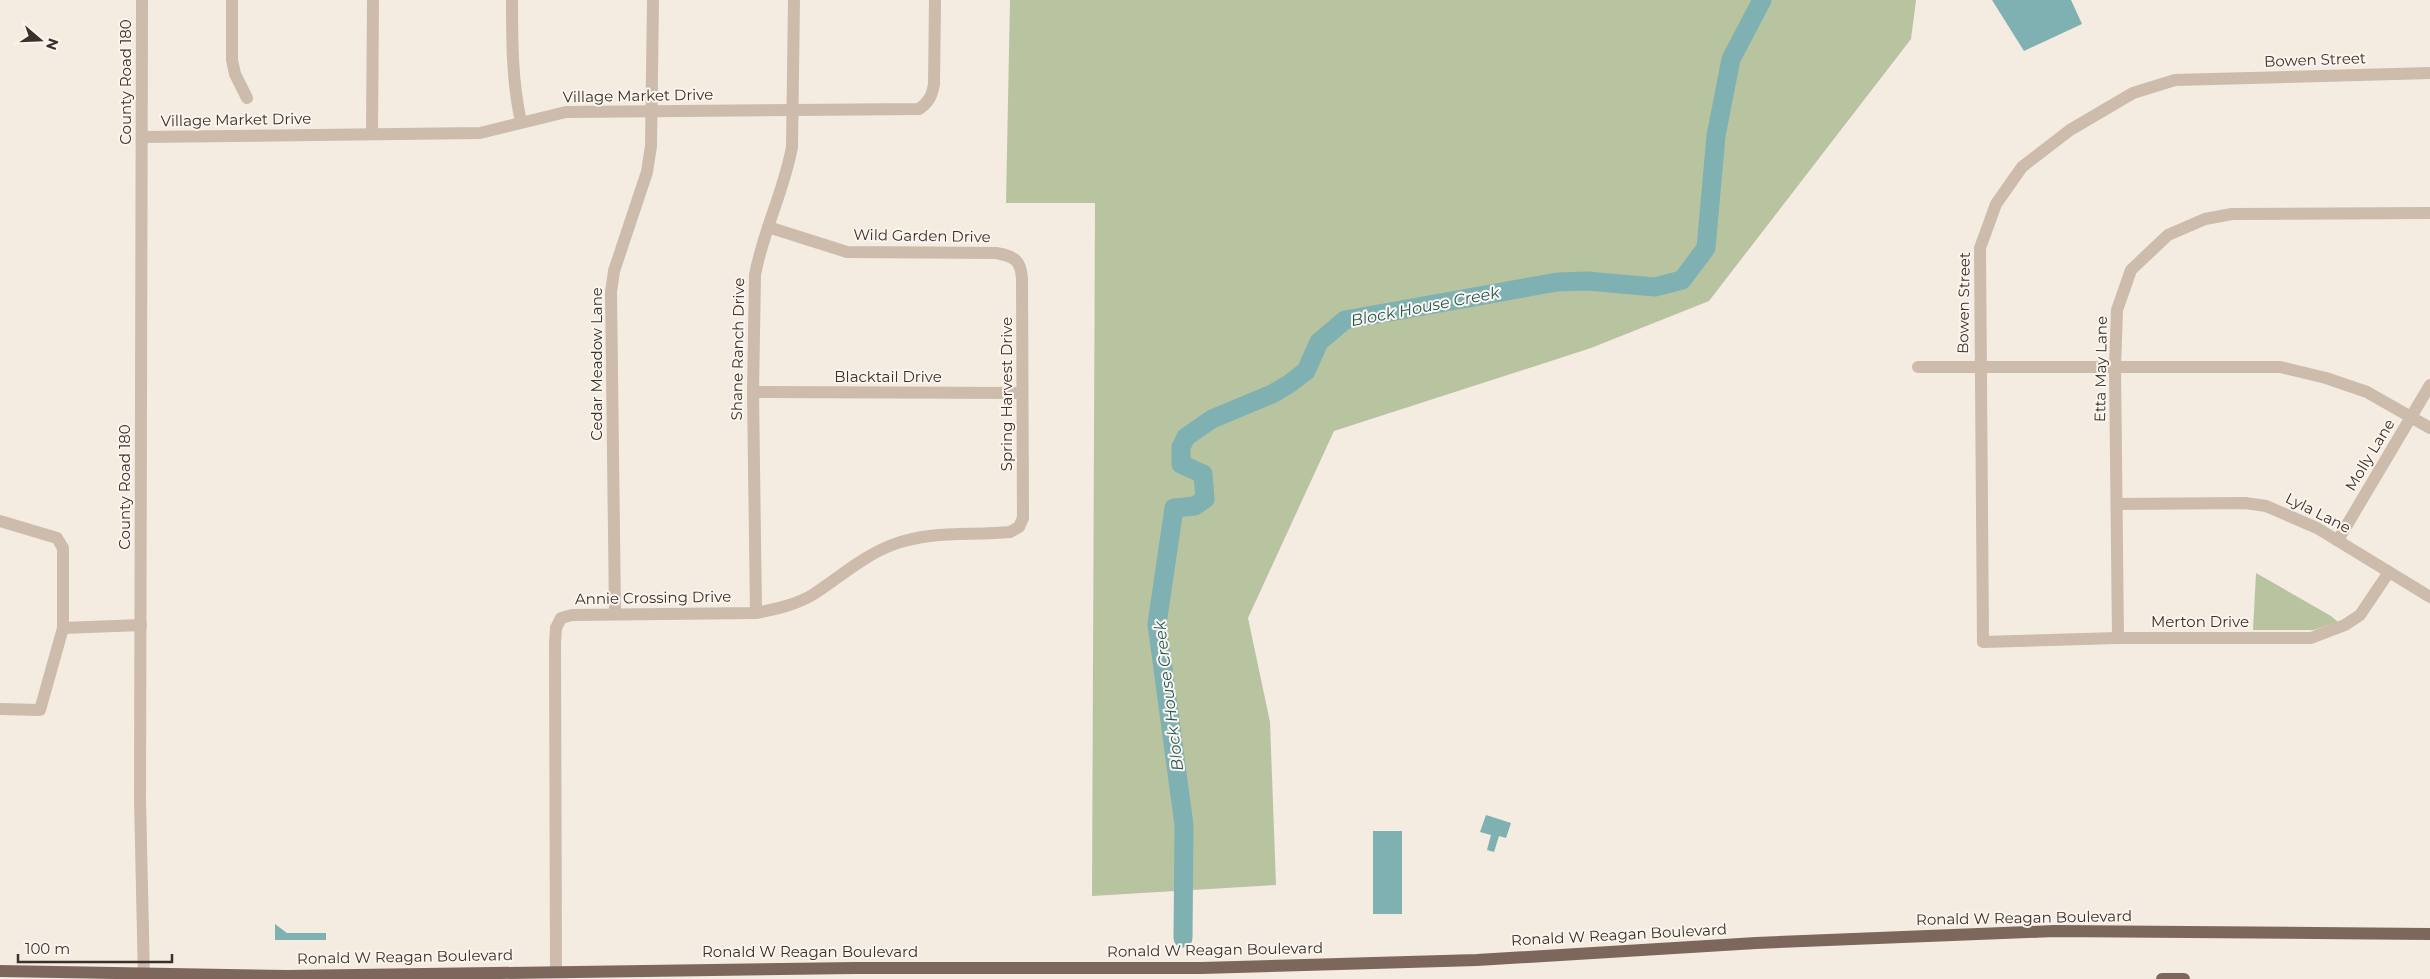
<svg xmlns="http://www.w3.org/2000/svg" width="2430" height="979" viewBox="0 0 2430 979" font-family="Montserrat,sans-serif">
<rect width="100%" height="100%" fill="#f4ebe1"/>
<!-- green -->
<g fill="#b8c4a0">
<path d="M1010,0H1916L1911,39L1709,301L1591,348L1334,431L1248,618L1270,722L1276,885L1092,896L1095,203H1006Z"/>
<path d="M2256,573L2331,616L2338,622L2314,630H2253Z"/>
</g>
<!-- water -->
<g fill="#7fb0b2">
<path d="M1992,0H2071L2082,24L2024,51Z"/>
<path d="M1486,815L1511,823L1506,838L1499,836L1494,852L1487,850L1491,835L1480,832Z"/>
<rect x="1373" y="831" width="29" height="83"/>
<path d="M275,924L287,933H326V940H275Z"/>
</g>
<g fill="none" stroke-linecap="round" stroke-linejoin="round">
<!-- river -->
<path stroke="#7fb0b2" stroke-width="19" d="M1183,938L1184,825L1157,624L1174,508L1195,506L1205,499L1203,474L1181,464V447L1186,437L1212,419L1272,394L1289,384L1306,371L1319,342L1345,320L1557,282L1587,281L1655,287L1682,280L1706,248L1716,136L1731,59L1762,0"/>
<!-- minor -->
<g stroke="#cdbbac" stroke-width="12">
<path d="M142,0L140,799L144,979"/>
<path d="M232,0V60L235,74L247,98"/>
<path d="M512,0C512,42 512,81 521,122"/>
<path d="M372,134L373,0"/>
<path d="M142,137L480,133L566,112L919,109C929,102 932,96 934,84L935,0"/>
<path d="M1918,367H2280L2326,378L2367,392L2430,428"/>
<path d="M753,392L1022,393"/>
<path d="M2117,504L2245,503L2266,506L2317,528L2430,597"/>
<path d="M0,521L57,538L63,548V628L40,710L0,709"/>
<path d="M2338,540L2430,385"/>
<path d="M2389,572L2360,615L2345,625L2311,638H2118L1983,642L1980,248L1996,204L2022,167L2070,130L2133,93L2175,80L2430,73"/>
<path d="M756,613L753,392L755,275C763,231 784,191 792,147L794,0"/>
<path d="M615,614L611,292L614,271L647,172L651,146L653,0"/>
<path d="M63,628L141,625"/>
<path d="M2118,638L2115,367L2117,310L2131,270L2168,235L2205,219L2232,214L2430,213"/>
<path d="M556,971L555,643L556,628L561,618L572,615L756,613C776,609 796,605 814,594C840,577 863,556 892,545C931,530 970,536 1010,532L1019,527L1023,518L1022,279C1021,260 1014,256 996,253L847,252L768,227"/>
</g>
<!-- major -->
<g stroke="#7d675c" stroke-width="12">
<path d="M0,971L287,976L855,968H1201L1477,960L1756,943L2054,931L2430,934"/>
<path d="M2162,979H2184"/>
</g>
</g>
<g text-anchor="middle" stroke-width="4" stroke-linejoin="round" paint-order="stroke">
<!-- street labels -->
<g font-size="15" fill="#3b302b" stroke="#fbf5ee">
<text transform="translate(2315 60) rotate(-2)" y="5">Bowen Street</text>
<text transform="translate(126 82) rotate(-90)" y="5">County Road 180</text>
<text transform="translate(638 96) rotate(-1)" y="5">Village Market Drive</text>
<text transform="translate(236 120) rotate(-1)" y="5">Village Market Drive</text>
<text transform="translate(922 236) rotate(1)" y="5">Wild Garden Drive</text>
<text transform="translate(1964 303) rotate(-89)" y="5">Bowen Street</text>
<text transform="translate(738 349) rotate(-89)" y="5">Shane Ranch Drive</text>
<text transform="translate(597 364) rotate(-90)" y="5">Cedar Meadow Lane</text>
<text transform="translate(2101 369) rotate(-89)" y="5">Etta May Lane</text>
<text x="888" y="382">Blacktail Drive</text>
<text transform="translate(1007 394) rotate(-90)" y="5">Spring Harvest Drive</text>
<text transform="translate(2370 455) rotate(-59)" y="5">Molly Lane</text>
<text transform="translate(125 487) rotate(-90)" y="5">County Road 180</text>
<text transform="translate(2318 513) rotate(27)" y="5">Lyla Lane</text>
<text transform="translate(653 598) rotate(-1)" y="5">Annie Crossing Drive</text>
<text x="2200" y="627">Merton Drive</text>
<text transform="translate(2024 918) rotate(-1)" y="5">Ronald W Reagan Boulevard</text>
<text transform="translate(1619 935) rotate(-3)" y="5">Ronald W Reagan Boulevard</text>
<text transform="translate(1215 950) rotate(-1)" y="5">Ronald W Reagan Boulevard</text>
<text x="810" y="957">Ronald W Reagan Boulevard</text>
<text transform="translate(405 957) rotate(-1)" y="5">Ronald W Reagan Boulevard</text>
</g>
<!-- water labels -->
<g font-size="16" font-style="italic" fill="#1f5a5e" stroke="#fbf5ee">
<text transform="translate(1425 306) rotate(-11)" y="6">Block House Creek</text>
<text transform="translate(1168 696) rotate(-97)" y="6">Block House Creek</text>
</g>
</g>
<!-- north arrow -->
<g transform="translate(40 40) rotate(109)" stroke="#fbf5ee" stroke-width="4" paint-order="stroke">
<path d="M0-4L9 19L0 12L-9 19Z" fill="#3b302b"/>
<text y="-8" font-size="14" font-weight="bold" text-anchor="middle" fill="#3b302b">N</text>
</g>
<!-- scale -->
<path d="M18 954v8h154v-8" fill="none" stroke="#3b302b" stroke-width="2.5"/>
<text x="25" y="954" font-size="15" fill="#3b302b" stroke="#fbf5ee" stroke-width="4" paint-order="stroke">100 m</text>
</svg>
